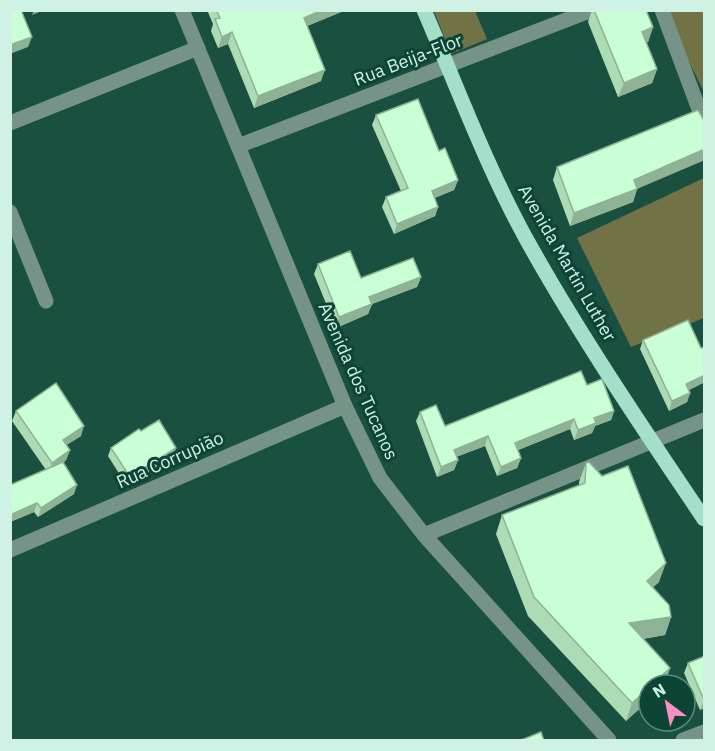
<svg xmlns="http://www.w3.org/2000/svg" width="715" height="751" viewBox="0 0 715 751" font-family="'IBM Plex Sans',sans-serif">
<rect width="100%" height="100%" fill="#1a5040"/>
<!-- green -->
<g fill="#717346">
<path d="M434,11H475L487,39L451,54Z"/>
<path d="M664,11H704V92Z"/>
<path d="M704,178V318L631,347L577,238Z"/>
</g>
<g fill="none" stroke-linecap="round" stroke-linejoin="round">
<!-- minor -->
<g stroke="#769388" stroke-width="15">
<path d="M182,10L345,406L380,478L424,535L609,740"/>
<path d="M662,10L704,123"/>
<path d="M10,123L198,48"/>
<path d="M238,146L592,10"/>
<path d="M10,212L46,301"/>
<path d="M424,535L704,420"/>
<path d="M10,550L345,406"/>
<path d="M683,740L704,732"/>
</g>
<!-- major -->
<path stroke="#a4dfc9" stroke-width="15" d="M424,10C459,91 489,174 533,251C585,343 645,431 704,519"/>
</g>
<!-- wall -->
<g fill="#addbb6">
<path d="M207,10H346L307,26L321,81L254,108L228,44L218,48L211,31L213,24Z"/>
<path d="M592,10H646L653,27L648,42H646L657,69L652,83L618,97L588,22Z"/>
<path d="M376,115L439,151L458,180L454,190L434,198L438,207L435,216L394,234L382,207L386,197L401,191L372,125Z"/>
<path d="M557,167L637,189L633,202L570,226L553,180Z"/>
<path d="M318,264L361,278L421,277L417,287L372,304L368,314L336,328L314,274Z"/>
<path d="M643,340L701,348L705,347V382L689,390L690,393L687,402L669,411L640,349Z"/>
<path d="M587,385L614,411L611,420L595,426L592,433L574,440L570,429L518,450L521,458L517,468L497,476L485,446L456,457L458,460L454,470L437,477L416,421L420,412L445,426Z"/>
<path d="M16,411L81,436L66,445L70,450L66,460L63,463L74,494L38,517L34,512L10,522V485L46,470L12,421Z"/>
<path d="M141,431L176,448L173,456L127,486L108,456L111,448Z"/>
<path d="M586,463L659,582L653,587L671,617L665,635L643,639L670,668L664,685H649V700L626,721L528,616L496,534L502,515L579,485V482Z"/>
<path d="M705,656V708L700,710L684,673L688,663Z"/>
</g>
<!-- shaded-wall -->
<g fill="#8db294">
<path d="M34,10H44L32,15Z"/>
<path d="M322,10H346L300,29L304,18Z"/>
<path d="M653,27L648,42L637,46L642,32Z"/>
<path d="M232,32L228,44L218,48L222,37Z"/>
<path d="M32,37L28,47L10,54V45Z"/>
<path d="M657,69L652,83L618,97L624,83Z"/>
<path d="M325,70L321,81L254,108L258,96Z"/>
<path d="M705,149V160L637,189L633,202L570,226L574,213L634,180Z"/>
<path d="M458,180L454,190L428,201L432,191Z"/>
<path d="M438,207L435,216L394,234L397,224Z"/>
<path d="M421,277L417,287L372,304L368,314L336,328L339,317L369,297Z"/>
<path d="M705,375V382L682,393L686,384Z"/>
<path d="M690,393L687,402L669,411L672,401Z"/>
<path d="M614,411L611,420L595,426L592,433L574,440L578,430L594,418Z"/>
<path d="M574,419L570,429L511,453L515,443Z"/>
<path d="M84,426L81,436L59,450L63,440Z"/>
<path d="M488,436L485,446L450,459L454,450Z"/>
<path d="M176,448L173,456L127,486L130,477Z"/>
<path d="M70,450L66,460L48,473L52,463Z"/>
<path d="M521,458L517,468L497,476L501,467Z"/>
<path d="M458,460L454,470L437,477L441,467Z"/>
<path d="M77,485L74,494L38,517L41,508Z"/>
<path d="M37,503L34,512L10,522V515Z"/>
<path d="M666,563L659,582L640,599L647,581Z"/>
<path d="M671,617L665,635L622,642L629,623Z"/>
<path d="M670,668L664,685H652Z"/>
<path d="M649,688V700L626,721L632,703Z"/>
<path d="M704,700H705V708L700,710Z"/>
</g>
<!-- building -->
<g fill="#c9ffd4" stroke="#8db294" stroke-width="1.5">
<path d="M10,10H21L32,37L10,45Z"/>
<path d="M216,10H322L304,18L325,70L258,96L232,32L222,37L215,19L220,18Z"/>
<path d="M594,10H646L653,27L642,32L657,69L624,83Z"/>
<path d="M418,99L439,151L445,148L458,180L432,191L438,207L397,224L386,197L408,188L376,115Z"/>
<path d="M698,110L705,122V149L634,180L637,189L574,213L557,167Z"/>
<path d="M350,251L361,278L413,258L421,277L369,297L372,304L339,317L318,264Z"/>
<path d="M688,320L701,348L705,347V375L686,384L690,393L672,401L643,340Z"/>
<path d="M581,371L587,385L602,379L614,411L594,418L596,423L578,430L574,419L515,443L521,458L501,467L488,436L454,450L458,460L441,467L420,412L436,405L445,426Z"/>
<path d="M56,383L84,426L63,440L70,450L52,463L16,411Z"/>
<path d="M159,420L176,448L130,477L111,448L139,429L141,431Z"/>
<path d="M63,462L77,485L41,508L37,503L10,515V485Z"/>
<path d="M589,462L602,476L628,466L666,563L647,581L669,605L671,617L629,623L670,668L652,685H649V688L632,703L534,597L502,515L585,483L586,463Z"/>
<path d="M705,656V700H704L688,663Z"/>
<path d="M541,732L544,741H519Z"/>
</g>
<g text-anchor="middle" stroke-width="6" stroke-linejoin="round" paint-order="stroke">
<!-- street labels -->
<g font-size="18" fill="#d0f2e5" stroke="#0c4536">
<text transform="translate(408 60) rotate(-21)" y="6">Rua Beija-Flor</text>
<text transform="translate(567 263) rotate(60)" y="6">Avenida Martin Luther</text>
<text transform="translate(358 381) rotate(66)" y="6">Avenida dos Tucanos</text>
<text transform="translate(170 460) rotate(-24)" y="6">Rua Corrupião</text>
</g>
</g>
<!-- border -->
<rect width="715" height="751" fill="none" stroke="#d0f2e5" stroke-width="24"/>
<!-- north arrow -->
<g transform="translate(667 703) rotate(328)"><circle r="28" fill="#0c4536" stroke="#5a8a7c" stroke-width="1.5"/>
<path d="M0-4.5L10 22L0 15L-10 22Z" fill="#fb8fc4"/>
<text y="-9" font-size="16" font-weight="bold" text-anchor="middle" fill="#d0f2e5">N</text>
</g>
</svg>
